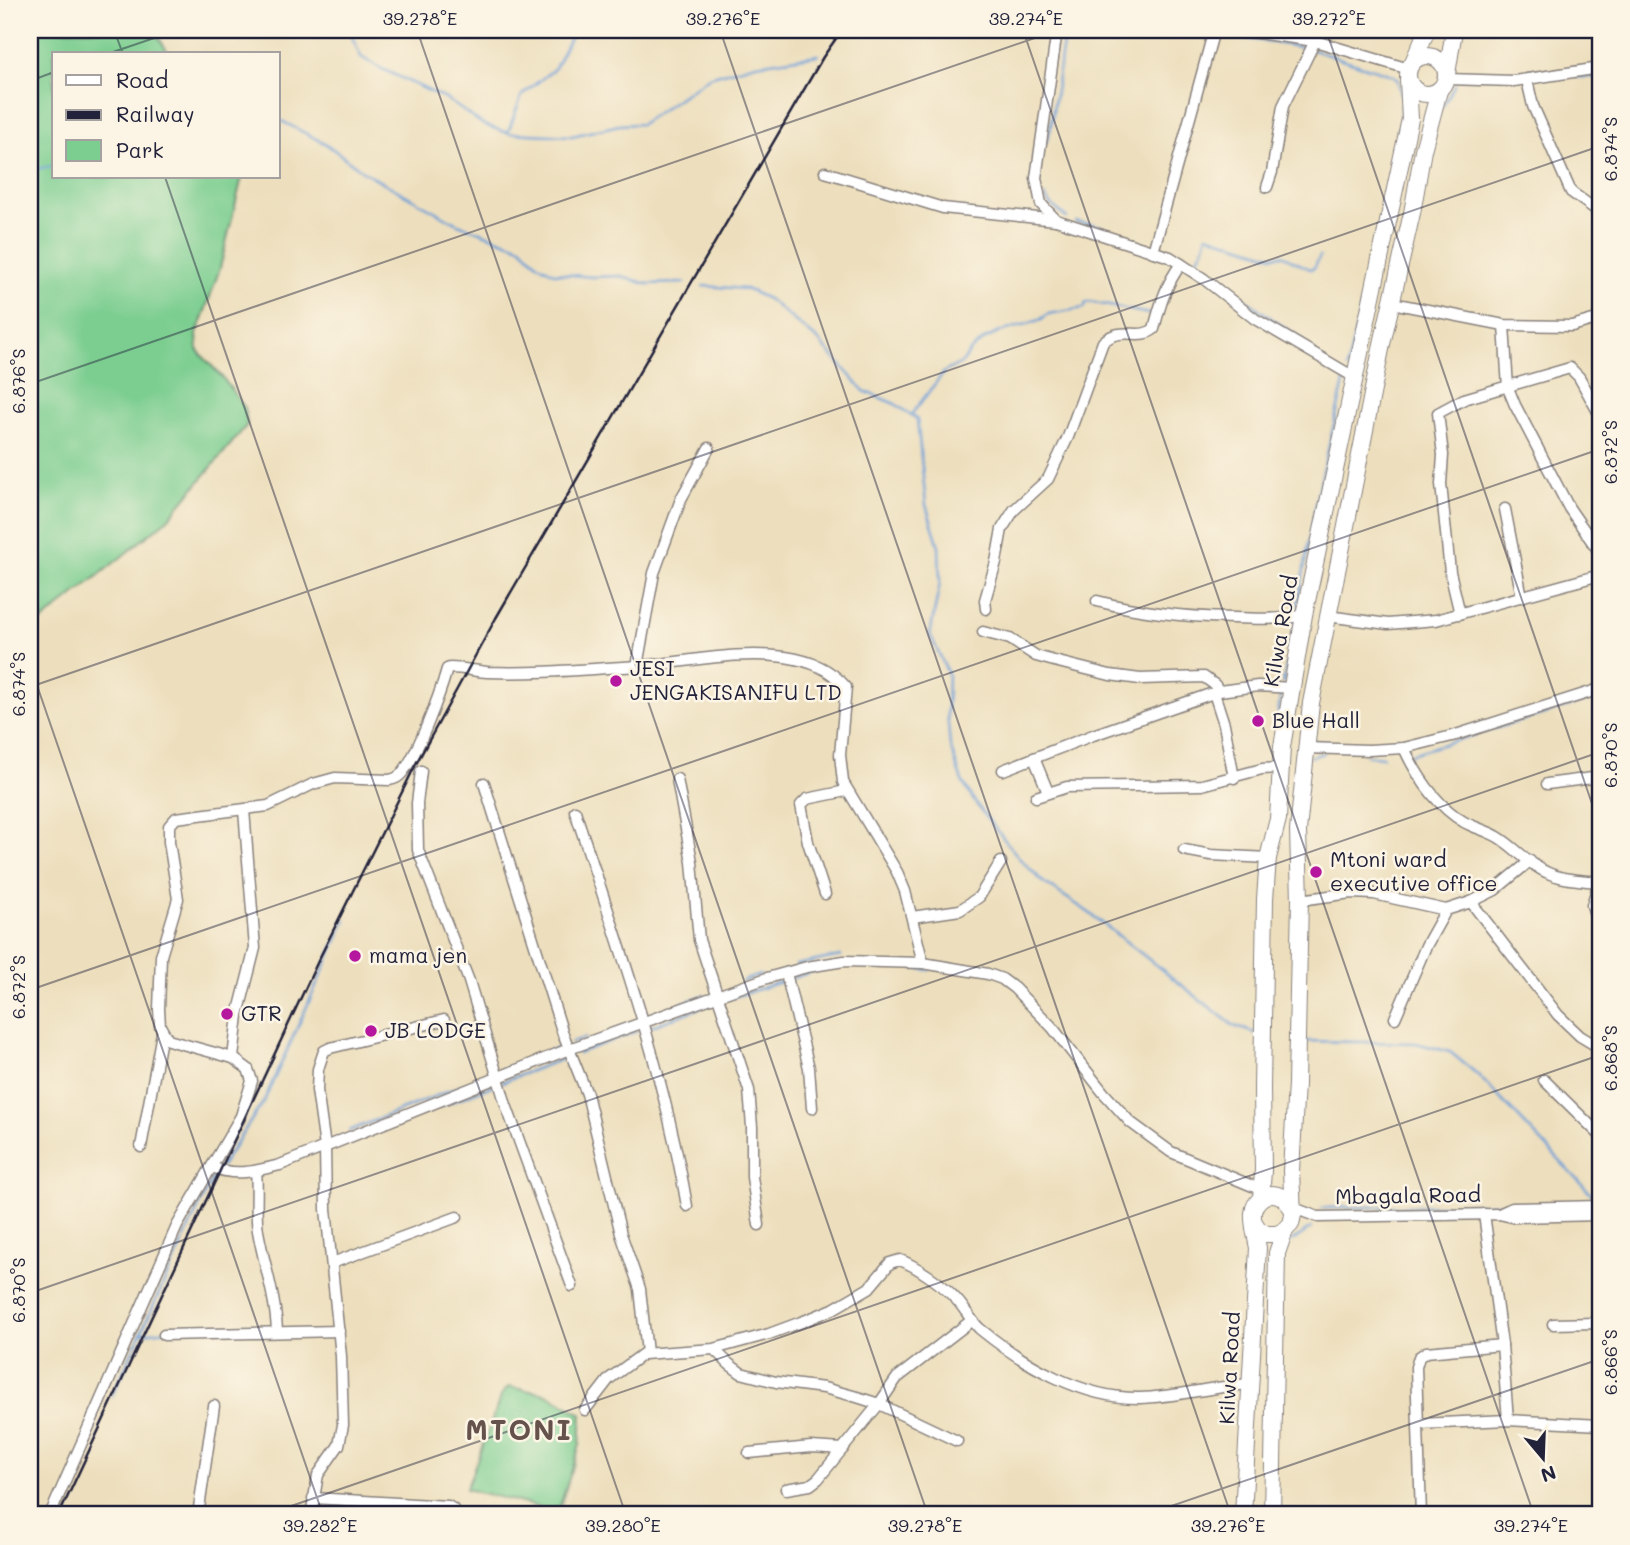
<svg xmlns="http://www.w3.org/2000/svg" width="1630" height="1545" viewBox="0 0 1630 1545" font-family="Mali,sans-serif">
<rect width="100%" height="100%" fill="#fcf5e5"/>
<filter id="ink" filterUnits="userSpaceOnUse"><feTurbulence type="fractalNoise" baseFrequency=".0143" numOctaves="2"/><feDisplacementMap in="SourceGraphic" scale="14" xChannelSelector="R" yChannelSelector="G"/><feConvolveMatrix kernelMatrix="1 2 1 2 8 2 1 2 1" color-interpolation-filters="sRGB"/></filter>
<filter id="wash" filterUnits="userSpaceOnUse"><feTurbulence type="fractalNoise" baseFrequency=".00686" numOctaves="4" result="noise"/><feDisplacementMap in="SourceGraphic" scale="28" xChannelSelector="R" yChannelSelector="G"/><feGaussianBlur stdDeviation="1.57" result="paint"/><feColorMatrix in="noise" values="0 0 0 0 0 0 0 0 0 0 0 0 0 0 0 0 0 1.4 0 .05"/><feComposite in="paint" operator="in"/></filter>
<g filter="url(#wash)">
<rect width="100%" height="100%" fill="#eddfbd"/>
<!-- green -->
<g fill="#7cce90" stroke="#4f7866" stroke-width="2">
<path d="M30,30H154L169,54H54V177H242L220,268L197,334L198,351L222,377L245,408L247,425L168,519L30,631Z"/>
<path d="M509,1387L547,1394L582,1414L580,1445L558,1512L466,1489L502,1394Z"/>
</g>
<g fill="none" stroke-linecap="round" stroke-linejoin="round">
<!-- stream -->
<g stroke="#6a9dd6" stroke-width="2.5">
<path d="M349,30L361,57L380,68L446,99L484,125L508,133L572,136L619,125L641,124L709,77L756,64L818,55"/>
<path d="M1182,30L1211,33"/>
<path d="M1218,34L1306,48"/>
<path d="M1313,50L1392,75L1397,78L1401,94"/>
<path d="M1576,77H1600"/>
<path d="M1443,106L1455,84"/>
<path d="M278,119L326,144L364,172L458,224L521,247L538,264L554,273L592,277L621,276L647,284L685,283"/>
<path d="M508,132L522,95L555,68L570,38L577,30"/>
<path d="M1398,139L1402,104"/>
<path d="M1046,142L1050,131L1065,30"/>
<path d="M30,170L54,166"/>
<path d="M1045,196L1049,203L1067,218"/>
<path d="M1076,222L1100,226L1116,234"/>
<path d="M1172,253L1241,296L1303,341"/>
<path d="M1193,265L1203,249L1207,235L1274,256L1282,255L1310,269L1314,268L1320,256"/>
<path d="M703,286L746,289L768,299L818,340L864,391L895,404L917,419L926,505L939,546L940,583L930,634L948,674L947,713L950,746L962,781L976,804L1020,859L1043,882L1088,912L1234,1026L1255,1033"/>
<path d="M1347,368L1378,231"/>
<path d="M911,415L944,372L963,362L970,351L985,339L1000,332L1040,320L1048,314L1084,308L1086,303L1090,302L1154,315"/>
<path d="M1296,614L1318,492L1345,378"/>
<path d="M1283,683L1295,621"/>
<path d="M1277,724L1281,689"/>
<path d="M1313,741L1331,744"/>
<path d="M1411,754L1600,697"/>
<path d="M1366,755L1383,757"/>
<path d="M1310,757L1324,753"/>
<path d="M796,965L841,956"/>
<path d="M914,968L930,970"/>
<path d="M790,979L817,970"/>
<path d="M743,981L760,975"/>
<path d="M724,1000L784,981"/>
<path d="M680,1004L704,995"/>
<path d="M647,1028L713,1003"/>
<path d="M1303,1041L1416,1043L1450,1052L1477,1074L1599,1202"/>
<path d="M571,1043L585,1038"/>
<path d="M578,1053L637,1031"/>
<path d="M500,1071L558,1048"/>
<path d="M502,1082L567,1057"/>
<path d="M438,1107L494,1085"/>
<path d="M349,1131L488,1075"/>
<path d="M221,1166L264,1101L346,920"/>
<path d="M1322,1208L1512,1204"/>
<path d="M1288,1244L1311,1228"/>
<path d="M141,1333L169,1330"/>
<path d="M112,1396L212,1178"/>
</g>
</g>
</g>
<g filter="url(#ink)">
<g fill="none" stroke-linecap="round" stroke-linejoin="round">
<defs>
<g id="minor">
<path d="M1236,30L1315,41L1409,69"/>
<path d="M1447,79L1514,81L1600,68"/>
<path d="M1527,80L1533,106L1571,192L1595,209L1600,216"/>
<path d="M825,172L943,208L1056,220L1170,257L1204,279L1255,319L1354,377"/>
<path d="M1267,187L1272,172L1283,106L1315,41"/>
<path d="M1056,220L1041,204L1036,178L1057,30"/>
<path d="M1153,252L1214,30"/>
<path d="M1392,303L1504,325L1572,326L1600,318"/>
<path d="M1504,325L1508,388L1515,405L1569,508L1600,553"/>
<path d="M1505,509L1522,597"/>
<path d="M1097,601C1142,613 1186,617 1233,618C1256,619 1281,620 1304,615"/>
<path d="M986,609L985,600L996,562L1002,529L1014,510L1048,479L1068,437L1103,342C1122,325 1139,341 1154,329C1160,305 1166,284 1181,264"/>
<path d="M1460,614L1450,572L1441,484L1443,455L1438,413L1464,399L1570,368L1579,377L1600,415"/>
<path d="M1327,616L1388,624L1436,620L1600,575"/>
<path d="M983,632L1010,639L1036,656L1054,661L1110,675L1140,679L1204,677L1215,685L1219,691"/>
<path d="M637,666L654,573L681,499L709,448"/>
<path d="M1214,693L1224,724L1234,778"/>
<path d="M1306,748L1369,750L1404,748L1456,735L1600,689"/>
<path d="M1404,748C1417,776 1437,806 1464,822C1475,828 1488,831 1498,837C1515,847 1528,864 1546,872C1562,880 1581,880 1598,882"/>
<path d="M1034,758L1048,792"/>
<path d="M1003,770L1093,735L1219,691L1258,686L1292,688"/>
<path d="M421,771L417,803L418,850L469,981L506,1105L572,1286"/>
<path d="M677,779L692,862L699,940L749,1090L752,1127V1177L759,1225"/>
<path d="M484,783L563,1034L587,1094L621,1234L640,1289L647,1353"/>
<path d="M1547,784L1600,777"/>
<path d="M1036,797L1067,787L1202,785L1262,769L1279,768"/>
<path d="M575,811C618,941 664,1071 687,1206"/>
<path d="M1184,850L1211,855L1268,858"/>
<path d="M1600,879L1592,905L1600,931"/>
<path d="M825,894L808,842L801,805L807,799L846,791"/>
<path d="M1300,900L1351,893L1374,894L1446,910L1471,902L1495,890L1530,861"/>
<path d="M1471,902L1558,1015L1580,1036L1600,1048"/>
<path d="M912,917L960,910L979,897L1001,862"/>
<path d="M786,973L809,1068L812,1108"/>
<path d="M1395,1018L1426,946L1446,910"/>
<path d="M233,1058L238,1015L255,948L244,810"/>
<path d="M1544,1080L1600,1135"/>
<path d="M141,1147L162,1033"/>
<path d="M212,1167C235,1177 257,1171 280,1165L569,1049L767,978L807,967L844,961L923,963L988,974L1002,979L1014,988L1052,1027L1103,1092L1130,1122L1171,1152L1262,1190"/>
<path d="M256,1171C258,1191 255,1212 258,1231C264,1265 276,1297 277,1332"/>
<path d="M1291,1207L1318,1217L1499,1214L1512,1217L1600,1215"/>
<path d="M1484,1214L1502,1345L1508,1420"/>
<path d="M1499,1214L1512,1208L1600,1206"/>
<path d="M332,1263L457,1217"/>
<path d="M1553,1324L1596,1323L1600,1329"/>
<path d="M164,1335L339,1331"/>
<path d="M714,1349L729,1364L741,1373L776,1382L824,1388L857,1397L879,1404L957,1441"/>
<path d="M585,1410L609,1379L643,1354L714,1349L769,1334L804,1321L833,1309L869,1288L890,1263L900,1260C916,1266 942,1284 953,1296C964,1306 969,1319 980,1329C1023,1364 1082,1399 1140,1398C1177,1397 1214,1386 1251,1384"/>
<path d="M1419,1424L1508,1420L1600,1425"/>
<path d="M749,1453L811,1447L843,1449"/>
<path d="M786,1489L810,1485L818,1479L879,1404L897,1378L971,1321"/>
<path d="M313,1498L448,1506L453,1509L455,1515"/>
<path d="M50,1515L177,1226L241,1116L252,1081L248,1069L233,1058L168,1040L160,1026L159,1009L161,956L178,899L169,842V826L176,818L268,806L313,784L335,778L389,780C394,779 396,779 399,776C415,763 441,691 447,669L450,668C463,668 475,671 487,672C537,674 587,669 637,666C686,663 736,650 785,657C811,661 829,668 846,687L840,755L843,782L897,872L905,891L923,963"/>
<path d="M198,1515L214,1406"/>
<path d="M311,1515L318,1475L339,1445L343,1425L341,1356L326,1209L325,1147L317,1090L318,1069L324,1051L330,1048L444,1020"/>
<path d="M1421,1515L1416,1367L1419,1357L1426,1352L1502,1345"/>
<path d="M1523,1515L1600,1513"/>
</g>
<g id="highway">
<circle cx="1427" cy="75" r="19"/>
<path d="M1413,62L1427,30"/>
<path d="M1447,74L1454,30"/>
<path d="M1261,1198L1263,1171L1262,1088L1265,899L1268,858L1278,819L1282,747L1304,615L1410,119L1408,80"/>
<path d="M1254,1222L1259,1230L1267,1234H1277L1285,1230L1291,1224L1293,1215L1291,1171L1296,1084L1300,900L1298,831L1311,703L1382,344L1412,213L1423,150L1439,91"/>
<path d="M1243,1515L1258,1248C1256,1237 1252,1224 1253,1213C1254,1201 1267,1191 1278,1195C1284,1197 1288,1203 1291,1207"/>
<path d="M1272,1515L1277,1253L1285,1230"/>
</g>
</defs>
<!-- minor casing -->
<use href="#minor" stroke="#88807c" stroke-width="13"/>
<!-- highway casing -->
<use href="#highway" stroke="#88807c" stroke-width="18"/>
<!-- minor -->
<use href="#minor" stroke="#fff" stroke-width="10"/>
<!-- highway -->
<use href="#highway" stroke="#fff" stroke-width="16"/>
<!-- rail -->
<path stroke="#22223b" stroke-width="2.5" d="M59,1515L319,959L416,764L496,618L823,57L842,30"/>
</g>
</g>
<!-- ticks -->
<path fill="none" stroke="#22223b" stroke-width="2" stroke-opacity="0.45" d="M114,30L123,54M417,30L928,1515M720,30L1231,1515M1023,30L1534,1515M1326,30L1600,827M107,54L178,30M30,81L54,72M165,177L626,1515M30,384L1058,30M30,665L323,1515M30,687L1600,146M30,990L1600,449M30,1293L1600,752M265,1515L1600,1055M1145,1515L1600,1359"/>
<!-- markers -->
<g fill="#b5179e" stroke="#fcf5e5" stroke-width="2.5">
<circle cx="616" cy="681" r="7"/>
<circle cx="1258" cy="721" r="7"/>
<circle cx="1316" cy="872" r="7"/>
<circle cx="355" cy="956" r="7"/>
<circle cx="227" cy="1014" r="7"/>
<circle cx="371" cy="1031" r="7"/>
</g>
<g text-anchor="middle" stroke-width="5" stroke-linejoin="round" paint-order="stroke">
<!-- street labels -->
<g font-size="21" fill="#22223b" stroke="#fcf5e5">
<text transform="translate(1281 631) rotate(-80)" y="7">Kilwa Road</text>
<text transform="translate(1408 1196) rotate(-1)" y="7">Mbagala Road</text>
<text transform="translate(1230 1368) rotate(-87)" y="7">Kilwa Road</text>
</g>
<!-- poi labels -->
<g font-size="21" fill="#22223b" stroke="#fcf5e5" text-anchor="start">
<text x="630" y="676">JESI<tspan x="630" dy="24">JENGAKISANIFU LTD</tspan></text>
<text x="1272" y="728">Blue Hall</text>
<text x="1330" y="867">Mtoni ward<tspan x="1330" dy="24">executive office</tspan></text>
<text x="369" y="963">mama jen</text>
<text x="241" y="1021">GTR</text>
<text x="385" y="1038">JB LODGE</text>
</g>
<!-- district labels -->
<g font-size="28" font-weight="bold" letter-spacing="2" fill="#66524c" stroke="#fcf5e5">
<text x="519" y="1440">MTONI</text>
</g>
</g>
<!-- margin -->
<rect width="1630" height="1545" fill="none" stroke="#fcf5e5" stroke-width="77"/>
<!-- legend -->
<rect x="52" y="52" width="228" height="126" fill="#fcf5e5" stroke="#a5a1a1" stroke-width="2"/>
<rect x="66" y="75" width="35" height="10" fill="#ffffff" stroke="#a5a1a1" stroke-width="2"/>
<text x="116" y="88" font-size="21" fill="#22223b">Road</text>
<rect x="66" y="110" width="35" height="10" fill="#22223b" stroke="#a5a1a1" stroke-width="2"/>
<text x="116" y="122" font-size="21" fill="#22223b">Railway</text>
<rect x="66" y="140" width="35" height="21" fill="#7cce90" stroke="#a5a1a1" stroke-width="2"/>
<text x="116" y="158" font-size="21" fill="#22223b">Park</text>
<!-- north arrow -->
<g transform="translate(1543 1458) rotate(161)" stroke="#fcf5e5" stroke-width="5" paint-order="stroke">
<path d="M0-5L12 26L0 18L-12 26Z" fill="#22223b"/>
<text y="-10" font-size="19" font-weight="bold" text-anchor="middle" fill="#22223b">N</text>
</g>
<rect x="38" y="38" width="1554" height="1468" fill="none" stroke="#22223b" stroke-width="2.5"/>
<g font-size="18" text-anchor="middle" fill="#22223b">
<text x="420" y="25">39.278°E</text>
<text x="723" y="25">39.276°E</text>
<text x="1026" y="25">39.274°E</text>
<text x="1329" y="25">39.272°E</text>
<text transform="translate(1611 149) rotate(-90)" y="6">6.874°S</text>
<text transform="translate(19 381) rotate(-90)" y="6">6.876°S</text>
<text transform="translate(1611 452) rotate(-90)" y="6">6.872°S</text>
<text transform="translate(19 684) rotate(-90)" y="6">6.874°S</text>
<text transform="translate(1611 755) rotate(-90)" y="6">6.870°S</text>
<text transform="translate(19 987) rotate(-90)" y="6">6.872°S</text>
<text transform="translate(1611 1058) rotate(-90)" y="6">6.868°S</text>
<text transform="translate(19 1290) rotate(-90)" y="6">6.870°S</text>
<text transform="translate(1611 1362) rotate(-90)" y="6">6.866°S</text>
<text x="320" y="1532">39.282°E</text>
<text x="623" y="1532">39.280°E</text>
<text x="925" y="1532">39.278°E</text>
<text x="1228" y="1532">39.276°E</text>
<text x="1531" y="1532">39.274°E</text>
</g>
</svg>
